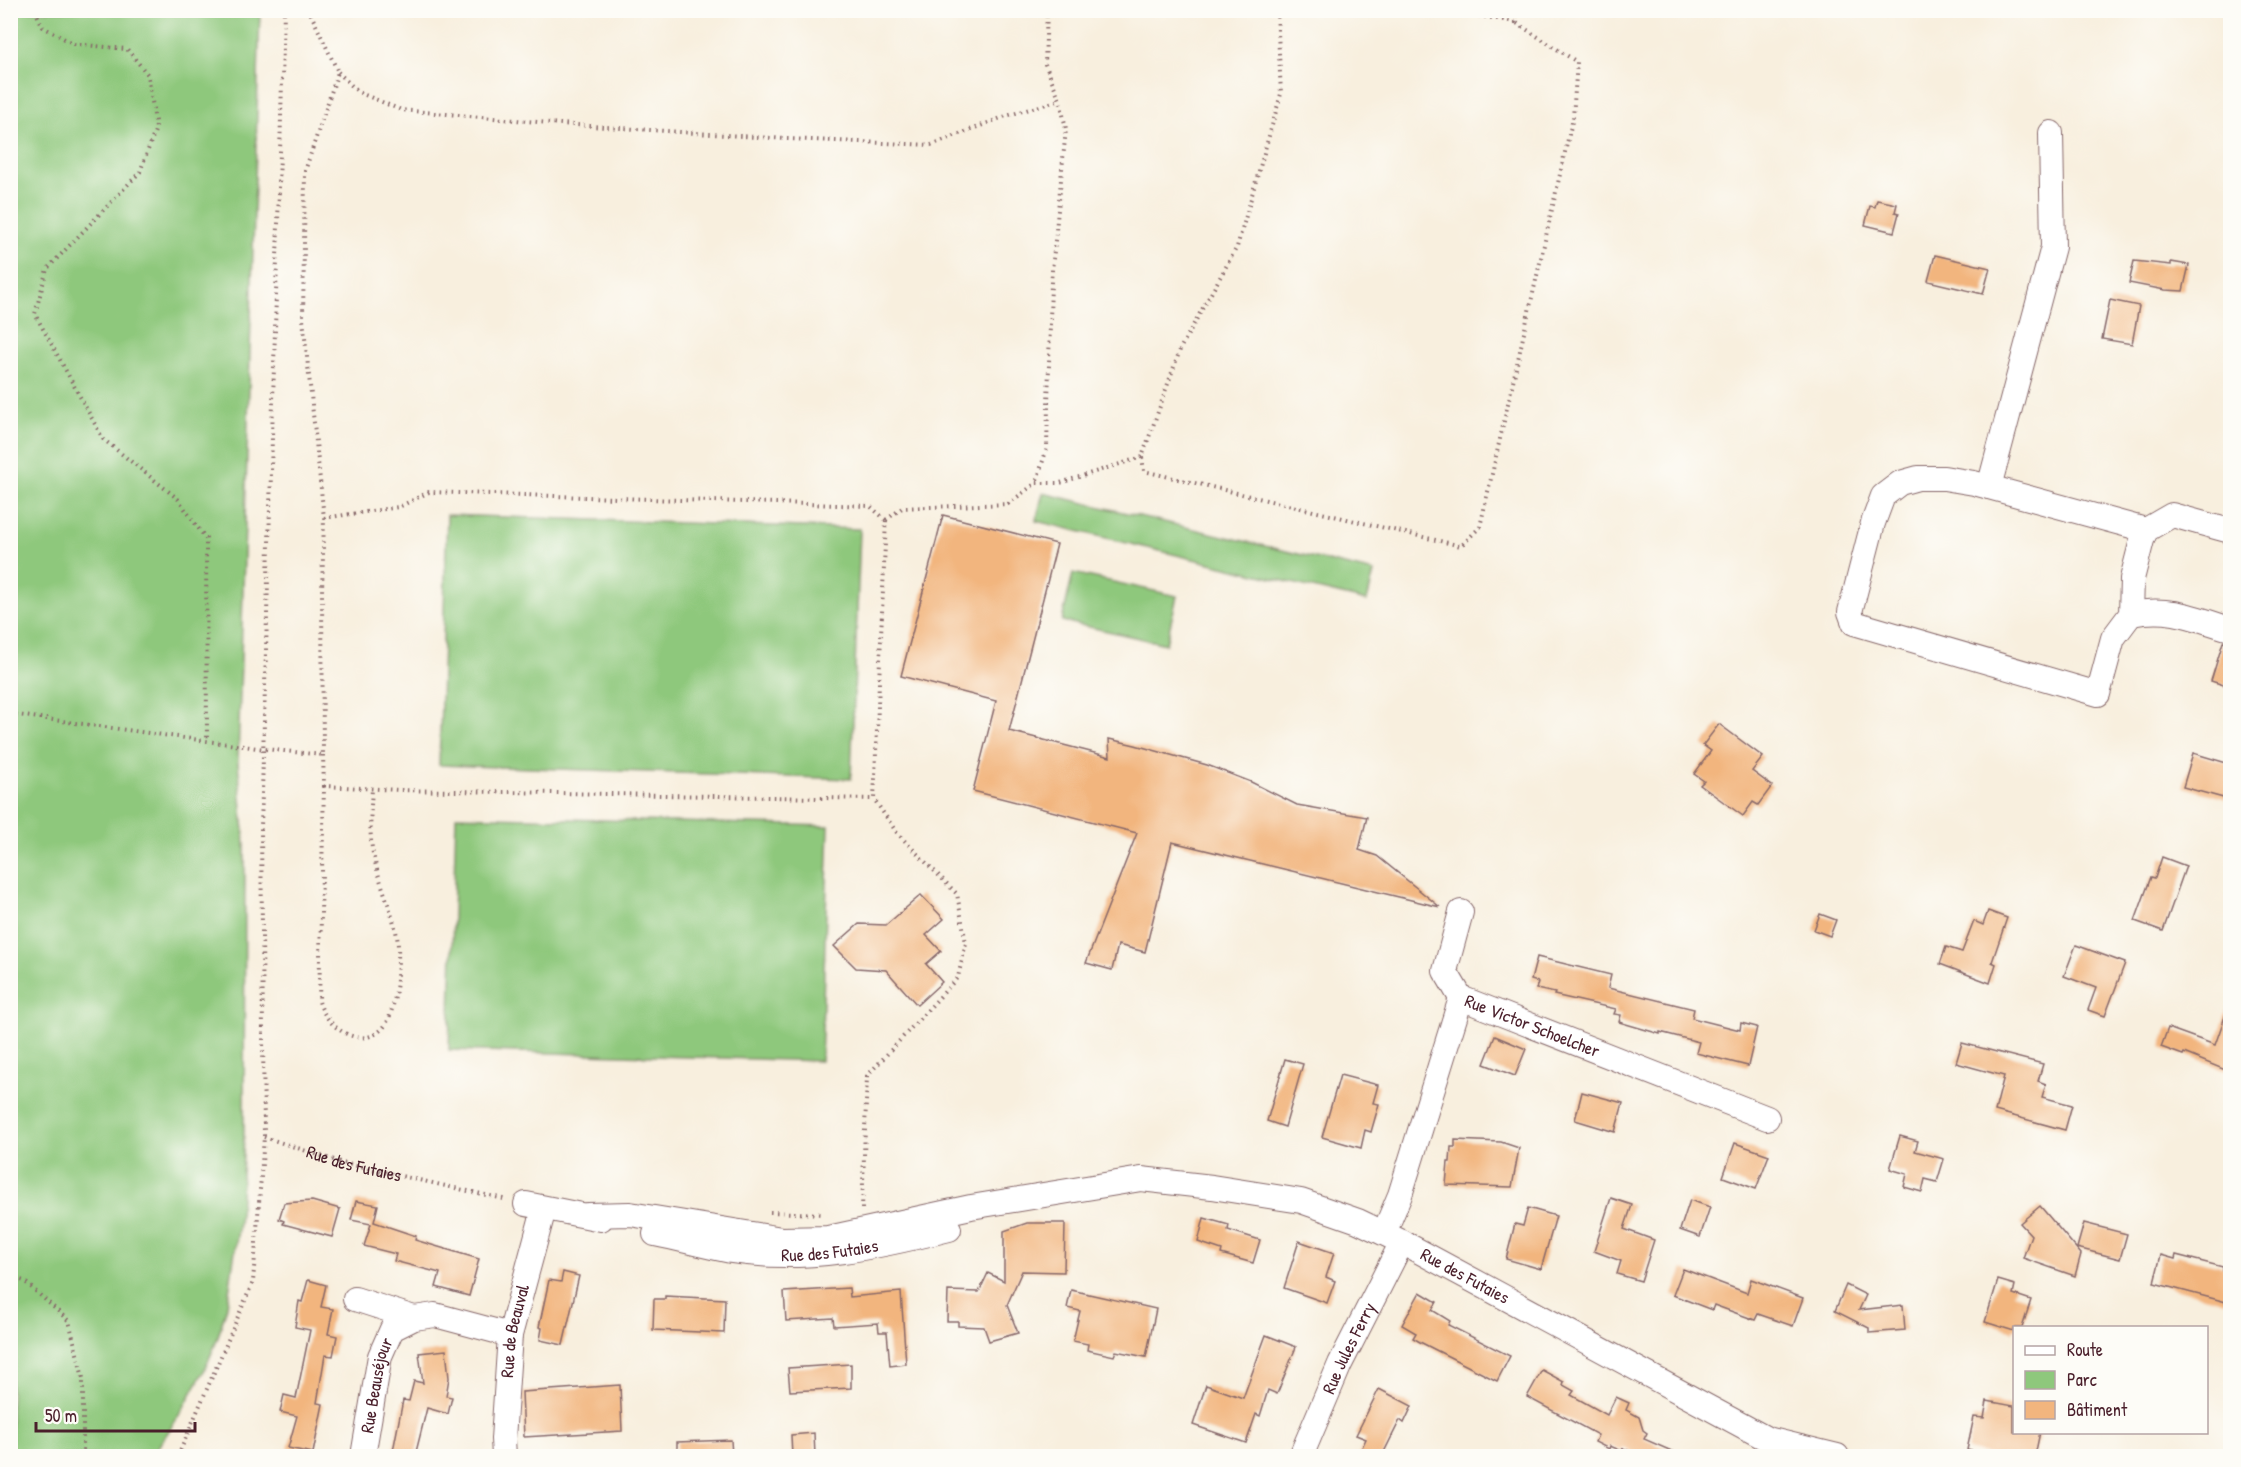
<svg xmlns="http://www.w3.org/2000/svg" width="2241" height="1467" viewBox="0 0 2241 1467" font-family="'Patrick Hand',sans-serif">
<rect width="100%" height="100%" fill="#fdfcf7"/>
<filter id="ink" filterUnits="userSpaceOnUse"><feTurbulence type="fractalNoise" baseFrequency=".0167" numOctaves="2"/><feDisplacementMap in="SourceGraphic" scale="12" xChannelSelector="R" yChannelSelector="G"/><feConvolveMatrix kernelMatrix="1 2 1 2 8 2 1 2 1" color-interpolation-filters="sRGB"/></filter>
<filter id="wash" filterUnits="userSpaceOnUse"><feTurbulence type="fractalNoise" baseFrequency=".008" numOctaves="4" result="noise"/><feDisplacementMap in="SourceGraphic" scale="24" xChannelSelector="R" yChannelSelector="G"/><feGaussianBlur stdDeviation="1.35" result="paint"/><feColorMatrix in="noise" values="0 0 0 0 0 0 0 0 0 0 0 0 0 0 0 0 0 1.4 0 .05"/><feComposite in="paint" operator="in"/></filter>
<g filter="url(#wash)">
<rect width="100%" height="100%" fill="#f8efde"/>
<!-- green -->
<g fill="#8ec87c" stroke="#6c7454" stroke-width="1.5">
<path d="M10,11H260L238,762L245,844L244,1136L240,1216L227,1306L217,1340L205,1369L180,1414L152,1456H11Z"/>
<path d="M1043,493L1374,572L1367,601L1036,521Z"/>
<path d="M447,515L860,529L851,779L439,765Z"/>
<path d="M1073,573L1177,596L1166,644L1062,621Z"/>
<path d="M456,816L829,826L821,1061L449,1050Z"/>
</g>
<g id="blocks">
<!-- building -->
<g fill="#f2b57e">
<path d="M1877,200L1897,204L1895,212L1899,213L1894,232L1865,225L1870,206L1875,207Z"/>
<path d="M1935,255L1990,268L1983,294L1928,281Z"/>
<path d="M2134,261L2171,265V262L2189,265L2183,291L2165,290L2129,283Z"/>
<path d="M2110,300L2139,306L2132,344L2102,339Z"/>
<path d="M943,515L1057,544L1009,731L1110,757L1109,739L1135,745L1207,765L1251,782L1297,805L1367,817L1359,850L1377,856L1440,907L1172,842L1145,952L1118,945L1112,970L1086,963L1137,833L973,791L996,701L901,676Z"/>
<path d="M2223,642L2230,643V687L2211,681Z"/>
<path d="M1719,724L1763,757L1752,771L1772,786L1758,805L1753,802L1743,816L1700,785L1704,781L1694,774L1711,751L1703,745Z"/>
<path d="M2193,753L2230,764V787L2227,799L2183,787Z"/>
<path d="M2162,857L2186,866L2163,931L2135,921L2151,877L2155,878Z"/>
<path d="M921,895L944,919L926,935L941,951L926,964L942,982L917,1005L886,970L856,968L834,946L859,924L886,925Z"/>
<path d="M1988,911L2007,918L1992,962L1996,964L1990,983L1940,964L1946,947L1962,952L1974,921L1983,925Z"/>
<path d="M1820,914L1836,920L1830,936L1814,930Z"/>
<path d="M2076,945L2125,963L2105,1016L2088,1010L2096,988L2064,976Z"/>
<path d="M1537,957L1611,975L1608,988L1694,1009L1692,1018L1740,1030L1741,1023L1757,1027L1748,1066L1696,1053L1699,1042L1660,1032V1034L1619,1022L1621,1015L1614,1014L1616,1009L1554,995L1555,993L1536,989L1538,982L1531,980Z"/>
<path d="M2228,1008H2230V1072L2184,1053L2183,1055L2161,1047L2168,1028L2215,1045Z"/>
<path d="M1495,1036L1526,1049L1515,1076L1484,1064Z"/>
<path d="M1962,1043L2043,1064L2038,1081L2046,1084L2042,1097L2072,1105L2065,1130L1995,1111L2004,1076L1956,1063Z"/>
<path d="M1285,1059L1303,1064L1285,1127L1267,1121Z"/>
<path d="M1340,1075L1378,1085L1373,1103L1379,1104L1371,1132L1365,1130L1361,1148L1322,1137Z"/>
<path d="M1582,1092L1623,1103L1615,1132L1575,1120Z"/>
<path d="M1900,1136L1918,1141L1915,1151L1944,1159L1937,1182L1925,1179L1922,1192L1904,1187L1907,1174L1890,1169Z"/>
<path d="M1455,1140L1501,1142L1519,1148L1512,1187L1446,1185L1448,1162H1450L1451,1147H1455Z"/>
<path d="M1735,1143L1769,1155L1756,1189L1723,1177Z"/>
<path d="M1611,1198L1632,1205L1624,1229L1654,1240L1641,1281L1617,1274L1621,1261L1594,1251Z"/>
<path d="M1690,1200L1710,1207L1700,1237L1680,1230Z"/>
<path d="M312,1201L340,1209L332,1237L283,1224L284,1221L279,1219L284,1203Z"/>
<path d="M356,1201L378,1205L374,1222L416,1236L415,1240L479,1259L469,1296L436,1287L440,1273L394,1261L396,1254L364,1246L371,1224L351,1220Z"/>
<path d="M2040,1206L2081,1254L2075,1276L2023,1258L2031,1235L2020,1223Z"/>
<path d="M1528,1208L1556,1216L1541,1269L1506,1259L1515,1224L1523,1226Z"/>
<path d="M1204,1218L1229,1225L1228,1230L1260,1240L1253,1263L1221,1254L1222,1250L1198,1242Z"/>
<path d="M1027,1223H1065L1064,1272L1022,1271L1007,1305L1018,1333L989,1341L984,1327L958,1326V1321H947L948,1291L979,1292L988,1273L1004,1281V1231Z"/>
<path d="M2084,1223L2127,1234L2120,1259L2077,1248Z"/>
<path d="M1299,1241L1334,1253L1326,1277L1335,1281L1327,1303L1284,1288Z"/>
<path d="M2161,1255L2175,1259L2176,1255L2223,1267V1271L2230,1273V1303L2154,1283Z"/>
<path d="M1683,1269L1747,1293L1751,1279L1803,1298L1793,1326L1758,1314L1755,1320L1714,1305L1712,1310L1673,1295Z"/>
<path d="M563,1272L579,1276L563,1345L540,1340L542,1328L539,1327L549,1280L561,1282Z"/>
<path d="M308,1280L326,1285L321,1307L333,1309L328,1334L337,1336L333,1356L325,1355L317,1403L323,1404L313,1453L288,1448L297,1416L280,1412L284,1395L296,1398L310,1330L295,1327L299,1301L302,1302Z"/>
<path d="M1998,1280L2015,1285L2013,1294L2031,1300L2022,1328H2014V1331L1985,1322Z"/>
<path d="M1846,1285L1866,1295L1859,1310L1903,1305L1905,1330L1869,1333V1328L1835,1311Z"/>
<path d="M849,1288L850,1297L901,1292L906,1364L890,1366L887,1332H879L878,1323L834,1326L833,1318L786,1321L784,1292Z"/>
<path d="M1071,1290L1156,1309L1146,1357L1116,1351L1114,1356L1087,1350L1088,1344L1073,1341L1080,1311L1067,1308Z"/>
<path d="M1420,1292L1437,1302L1432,1310L1450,1321L1448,1325L1510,1356L1497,1381L1420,1342L1413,1338L1416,1333L1402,1325Z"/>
<path d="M665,1296L725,1299L724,1333L653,1330L654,1299H665Z"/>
<path d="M1266,1335L1296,1347L1277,1394L1268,1390L1260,1416L1256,1414L1246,1443L1193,1425L1206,1385L1243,1398Z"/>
<path d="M446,1350L449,1378L446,1396L452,1397L448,1414L427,1408L415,1456H392L403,1400L409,1401L414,1381L423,1383L419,1353Z"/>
<path d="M851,1364V1388L790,1391L788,1368Z"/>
<path d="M1542,1370L1564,1382L1563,1385L1574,1391L1571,1395L1607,1415L1616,1397L1629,1403L1626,1410L1639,1417L1643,1430L1647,1433L1644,1439L1683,1456H1641L1623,1448L1622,1451L1610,1446L1609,1449L1595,1442L1598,1435L1527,1397Z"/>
<path d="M620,1385L622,1431L524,1437L522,1392Z"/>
<path d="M1379,1389L1412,1406L1404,1423L1400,1420L1382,1456H1358L1366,1439L1356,1435Z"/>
<path d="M1987,1401L2014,1406V1432H2040L2035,1456H1990V1455L1967,1450L1974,1417L1984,1418Z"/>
<path d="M814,1433L815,1456H792L791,1435Z"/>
<path d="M731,1440L732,1456H677V1442Z"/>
</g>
</g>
</g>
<g filter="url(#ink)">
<use href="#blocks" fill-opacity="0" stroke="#87686a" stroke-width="1.5"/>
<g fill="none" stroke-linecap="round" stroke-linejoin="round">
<defs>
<g id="minor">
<path d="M1989,487L2053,247L2051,133"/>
<path d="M2146,530L1974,483L1944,478H1918L1900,483L1883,496L1873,523L1850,612L1854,623L2098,694L2113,638L2131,614L2132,579L2142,540L2146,530L2172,515L2230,531"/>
<path d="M2131,614C2169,606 2195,618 2230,629"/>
<path d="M1461,912L1445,971L1461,998"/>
<path d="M526,1204L601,1219"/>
<path id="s2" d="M588,1215L630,1214L782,1239L828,1238L971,1207L1141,1179L1212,1187L1301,1201L1358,1221L1402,1242L1767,1439L1837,1456"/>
<path id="s3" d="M1384,1233L1400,1195L1461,998L1767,1118"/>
<path id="s4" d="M655,1234C680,1239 706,1246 731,1251C805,1263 878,1247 949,1229"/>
<path d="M355,1299L414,1318"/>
<path id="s5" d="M363,1456L380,1356L392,1329L414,1318L435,1315L510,1335"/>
<path id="s6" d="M504,1456L503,1439L510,1335L544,1209"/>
<path id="s7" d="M1301,1456L1340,1364L1402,1242"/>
</g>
</defs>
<!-- minor casing -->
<use href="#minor" stroke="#87686a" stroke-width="26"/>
<!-- path -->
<g stroke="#87686a" stroke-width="4" stroke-dasharray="1.5 4.5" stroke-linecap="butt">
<path d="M35,10L43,27L74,44L127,49L148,75L156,128L140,172L47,269L35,314L103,439L178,499L206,539L207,741"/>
<path d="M1047,10L1045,64L1060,100L1066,129L1051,281L1047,448L1036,483H1060L1142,457"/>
<path d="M1443,10L1515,22L1518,10"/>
<path d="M1277,11L1281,94L1237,247L1181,347L1142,457L1144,471L1461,546L1480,527L1573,117L1577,62L1515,22"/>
<path d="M338,72L358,92L401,110L561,124L786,139L931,145L1006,116L1060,100"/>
<path d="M324,518L399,507L429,492L870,506L886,520"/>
<path d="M886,520L902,508L1008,504L1036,483"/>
<path d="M10,714L265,749L323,755L322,592L324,518L303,319L305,171L338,72L309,10"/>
<path d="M323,755L324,786L399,790L874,799"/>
<path d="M324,786L319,1001C325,1026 359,1051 382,1029C392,1020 397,990 397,977C398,964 399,949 397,936C391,906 377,878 372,848C369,828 371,808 372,788"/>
<path id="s1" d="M264,1137L343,1163L504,1199"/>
<path d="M862,1209L867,1076L958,977L966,943L957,894L897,833L874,799L886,520"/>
<path d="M770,1212L823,1214"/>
<path d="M10,1276L24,1281L69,1321L83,1378V1449L80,1456"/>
<path d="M178,1456L253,1282L264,1137L261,828L284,10"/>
</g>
<!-- minor -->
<use href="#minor" stroke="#fff" stroke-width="24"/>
</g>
</g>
<g text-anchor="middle" stroke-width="4.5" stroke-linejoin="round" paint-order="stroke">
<!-- street labels -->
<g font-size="18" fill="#4a1f2b" stroke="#fdfcf7">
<text dy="6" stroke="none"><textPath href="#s3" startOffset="324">Rue Victor Schoelcher</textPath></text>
<text dy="6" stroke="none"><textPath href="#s1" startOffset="94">Rue des Futaies</textPath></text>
<text dy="6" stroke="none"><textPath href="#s4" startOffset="177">Rue des Futaies</textPath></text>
<text dy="6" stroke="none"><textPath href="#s2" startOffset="903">Rue des Futaies</textPath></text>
<text dy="6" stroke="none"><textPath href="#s6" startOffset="126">Rue de Beauval</textPath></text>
<text dy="6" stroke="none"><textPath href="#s7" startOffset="118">Rue Jules Ferry</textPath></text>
<text dy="6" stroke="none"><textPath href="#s5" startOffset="72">Rue Beauséjour</textPath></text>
</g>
</g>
<!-- margin -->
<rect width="2241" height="1467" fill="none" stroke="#fdfcf7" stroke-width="36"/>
<!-- legend -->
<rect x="2013" y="1326" width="195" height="108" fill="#fdfcf7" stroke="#b5a4a5" stroke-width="1.5"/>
<rect x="2025" y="1346" width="30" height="9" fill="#ffffff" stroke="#b5a4a5" stroke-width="1.5"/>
<text x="2067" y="1356" font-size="18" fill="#4a1f2b">Route</text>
<rect x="2025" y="1371" width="30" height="18" fill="#8ec87c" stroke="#b5a4a5" stroke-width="1.5"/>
<text x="2067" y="1386" font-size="18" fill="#4a1f2b">Parc</text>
<rect x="2025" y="1401" width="30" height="18" fill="#f2b57e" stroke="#b5a4a5" stroke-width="1.5"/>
<text x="2067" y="1416" font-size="18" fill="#4a1f2b">Bâtiment</text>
<!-- scale -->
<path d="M36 1422v9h159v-9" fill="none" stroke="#4a1f2b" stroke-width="3"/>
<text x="45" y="1422" font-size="18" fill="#4a1f2b" stroke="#fdfcf7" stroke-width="4.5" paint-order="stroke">50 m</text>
</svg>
